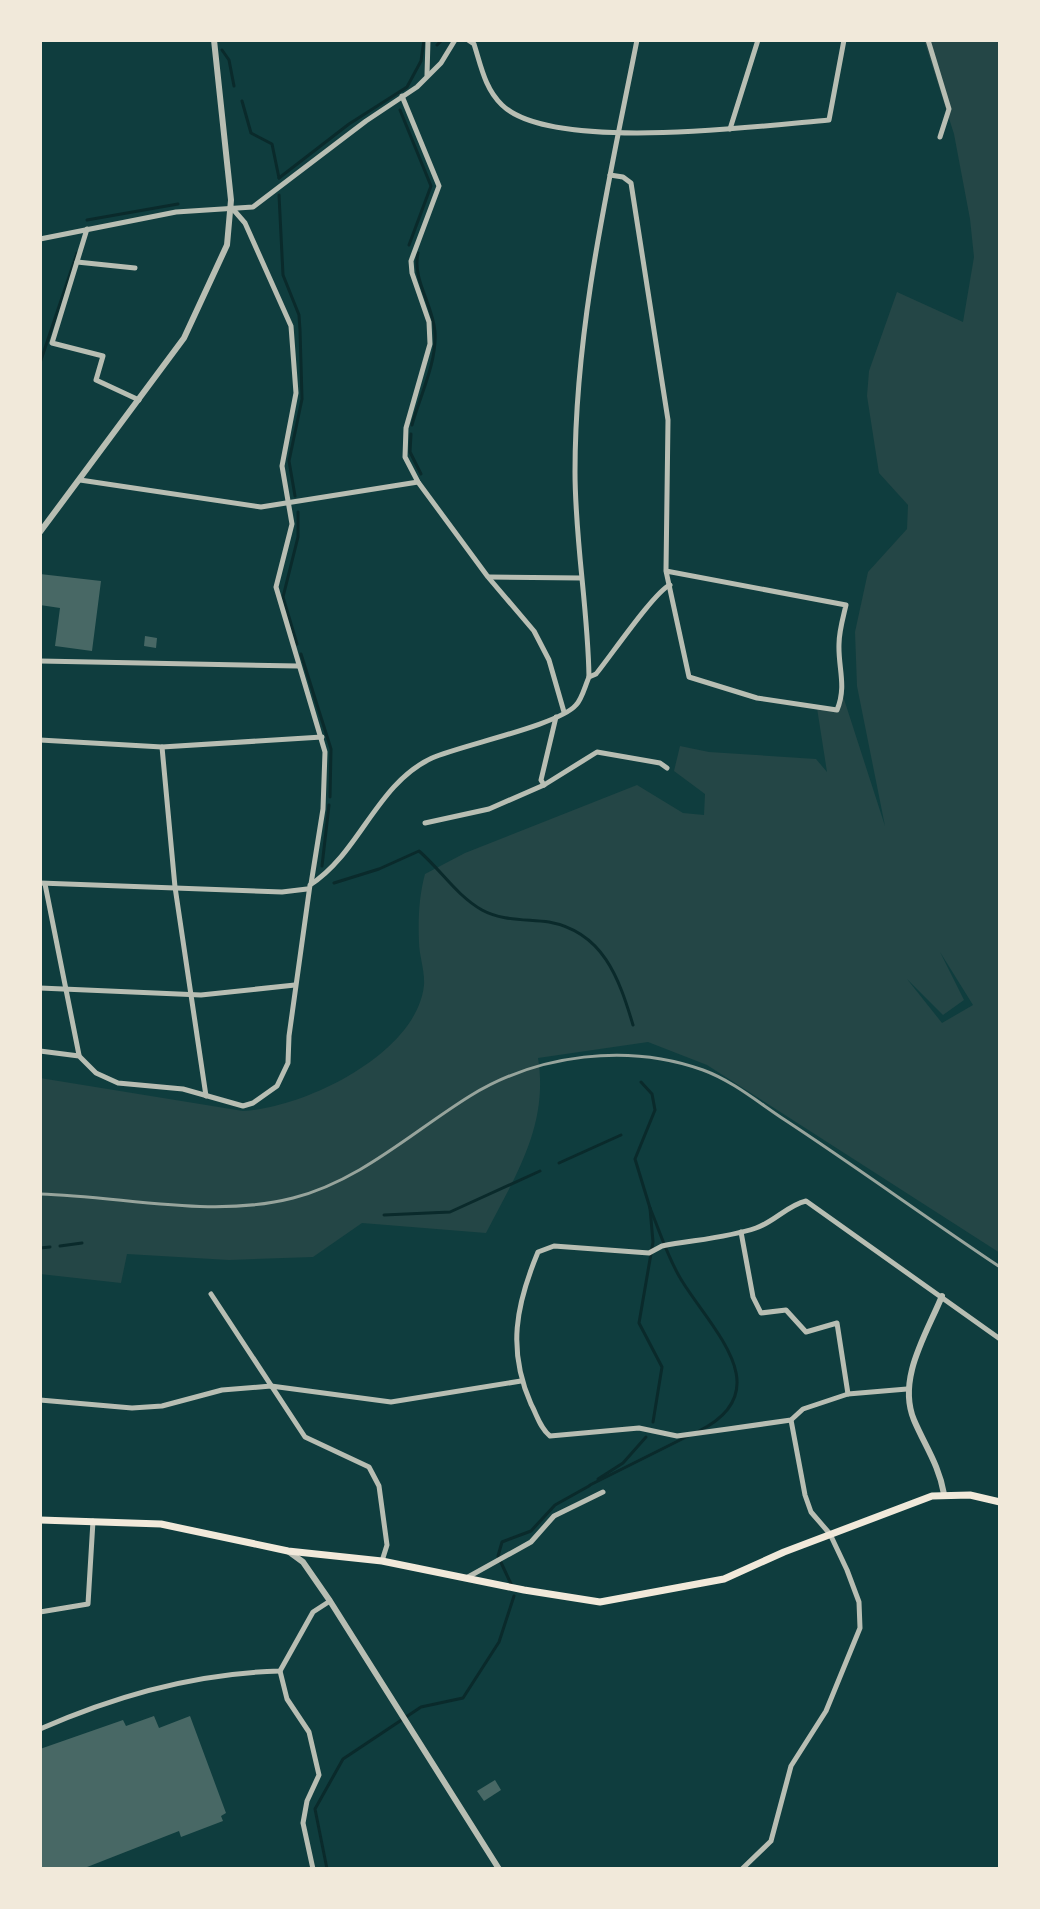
<svg xmlns="http://www.w3.org/2000/svg" width="1040" height="1909" viewBox="0 0 1040 1909" font-family="'Open Sans',sans-serif">
<rect width="100%" height="100%" fill="#0f3d3e"/>
<!-- green -->
<path fill="#244646" fill-rule="evenodd" d="M924,40H1000V1253L707,1065L648,1042L538,1058C549,1125 515,1177 486,1233L362,1223L313,1257L229,1260L127,1254L121,1283L40,1274V1078L243,1111C304,1108 417,1054 424,985C425,971 419,955 419,942C418,919 419,896 425,874L465,853L637,785L683,813L704,815L705,794L674,771L680,746L709,752L816,759L827,772L817,708L837,710L843,696L885,826L857,686L855,632L868,572L907,529L908,505L879,473L867,396L869,371L897,292L963,322L974,257L970,219L954,134ZM940,952L973,1005L942,1023L907,979L943,1015L964,1000Z"/>
<g fill="none" stroke-linecap="round" stroke-linejoin="round">
<!-- stream -->
<g stroke="#0a2a2b" stroke-width="3">
<path d="M437,45L442,40"/>
<path d="M222,50L229,60L234,86"/>
<path d="M242,101L251,133L272,144L279,178"/>
<path d="M400,110L431,186L409,245"/>
<path d="M279,178L349,124L407,87L421,61L424,40"/>
<path d="M279,195L283,275L299,315L300,330L302,399L289,461L295,496"/>
<path d="M87,220L178,204"/>
<path d="M40,363L77,253"/>
<path d="M412,425C420,396 437,362 435,332C433,304 412,280 418,253"/>
<path d="M411,434L410,452L421,474"/>
<path d="M297,644L283,597L298,537V512"/>
<path d="M301,654L331,749L330,797"/>
<path d="M322,866L329,805"/>
<path d="M334,883L379,869L419,851C441,870 456,895 482,910C502,921 526,919 549,922C603,932 619,978 633,1025"/>
<path d="M641,1082L652,1094L655,1110L635,1159L650,1208L653,1242L639,1323L662,1367L653,1422"/>
<path d="M559,1163L621,1135"/>
<path d="M650,1208C660,1232 668,1259 682,1281C713,1331 779,1391 699,1431"/>
<path d="M384,1215L450,1212L540,1171"/>
<path d="M60,1246L82,1243"/>
<path d="M40,1248L50,1247"/>
<path d="M598,1479L623,1463L646,1437"/>
<path d="M590,1485L688,1436"/>
<path d="M511,1584L498,1556L502,1542L531,1531L555,1505L589,1486"/>
<path d="M327,1869L315,1809L343,1759L421,1707L463,1698L499,1642L514,1596"/>
</g>
</g>
<!-- building -->
<g fill="#486865">
<path d="M40,574L101,581L92,651L55,646L60,608L40,605Z"/>
<path d="M145,636L157,638L156,648L144,646Z"/>
<path d="M154,1716L159,1728L190,1716L226,1813L221,1816L223,1821L181,1837L179,1831L82,1869H40V1749L123,1720L126,1726Z"/>
<path d="M495,1780L501,1790L484,1801L477,1791Z"/>
</g>
<g fill="none" stroke-linecap="round" stroke-linejoin="round">
<!-- minor -->
<g stroke="#b8beb3" stroke-width="5">
<path d="M468,40L474,44C481,66 485,89 502,105C551,153 760,126 829,120L844,40"/>
<path d="M928,40L949,109L940,137"/>
<path d="M427,75L428,40"/>
<path d="M402,96L439,186L411,261L412,273L429,322L430,344L406,428L405,457L418,482L488,577L534,631L549,660L564,712"/>
<path d="M730,129L758,40"/>
<path d="M610,175L623,177L631,183L668,420L666,571L689,677L757,698L837,710C847,686 838,668 839,644C839,631 843,618 846,605L666,571"/>
<path d="M232,208L245,223L291,326L296,393L282,466L292,524L276,587L325,752L323,809L311,884"/>
<path d="M87,229L52,343L103,356L96,380L139,400"/>
<path d="M40,239L176,212L253,207L366,121L417,87L441,63L455,40"/>
<path d="M77,262L135,268"/>
<path d="M80,480L261,507L418,482"/>
<path d="M489,577L581,578"/>
<path d="M40,661L298,666"/>
<path d="M589,677L596,674C610,657 655,591 670,585"/>
<path d="M556,717L541,780L544,785L597,752L660,763L667,768"/>
<path d="M40,740L162,747L322,737"/>
<path d="M162,747L175,887L206,1096"/>
<path d="M425,823L489,809L544,785"/>
<path d="M40,883L282,892L307,889"/>
<path d="M45,884L79,1055"/>
<path d="M40,988L201,995L295,985"/>
<path d="M40,1051L79,1056L96,1073L118,1083L183,1089L243,1106L253,1103L277,1086L288,1063L289,1036L310,885C360,853 376,784 432,758C462,745 559,725 576,705C582,699 585,686 589,677C588,609 575,541 575,472C575,326 609,182 637,40"/>
<path d="M741,1232L753,1297L761,1313L786,1310L806,1332L837,1323L848,1394"/>
<path d="M211,1294L305,1437L369,1467L379,1486L387,1545L382,1561"/>
<path d="M907,1389L848,1394L803,1409L791,1420L728,1429L677,1436L639,1428L550,1436C540,1428 537,1415 531,1404C507,1350 516,1305 538,1252L554,1246L649,1253L662,1246C693,1240 727,1238 756,1228C774,1222 788,1205 806,1201L1000,1339"/>
<path d="M40,1400L132,1408L162,1406L222,1390L271,1386L391,1402L521,1381"/>
<path d="M468,1577L531,1542L554,1516L603,1492"/>
<path d="M40,1612L88,1604L93,1521"/>
<path d="M280,1671L287,1699L309,1732L319,1775L307,1801L303,1823L313,1869"/>
<path d="M40,1729C117,1695 196,1673 280,1671L313,1612L330,1601"/>
<path d="M742,1869L771,1841L791,1766L826,1711L860,1628L859,1602L847,1570L830,1534L811,1512L805,1495L791,1420"/>
</g>
<!-- tertiary -->
<g stroke="#b8beb3" stroke-width="6">
<path d="M40,532L184,338L227,245L231,200L214,40"/>
<path d="M942,1296C926,1335 897,1379 914,1420C925,1446 939,1465 944,1494"/>
<path d="M288,1551L303,1562L330,1601L499,1869"/>
</g>
<!-- secondary -->
<path stroke="#f1e9da" stroke-width="7" d="M40,1520L161,1524L288,1551L382,1561L524,1590L600,1602L724,1579L784,1552L932,1496L970,1495L1000,1502"/>
<!-- rail -->
<path stroke="#97a49c" stroke-width="3" d="M40,1194C123,1196 211,1219 293,1198C360,1181 412,1132 470,1096C538,1054 628,1043 703,1070C733,1081 759,1103 785,1120C858,1168 928,1219 1000,1267"/>
</g>
<!-- border -->
<rect width="1040" height="1909" fill="none" stroke="#f1e9da" stroke-width="84"/>
</svg>
